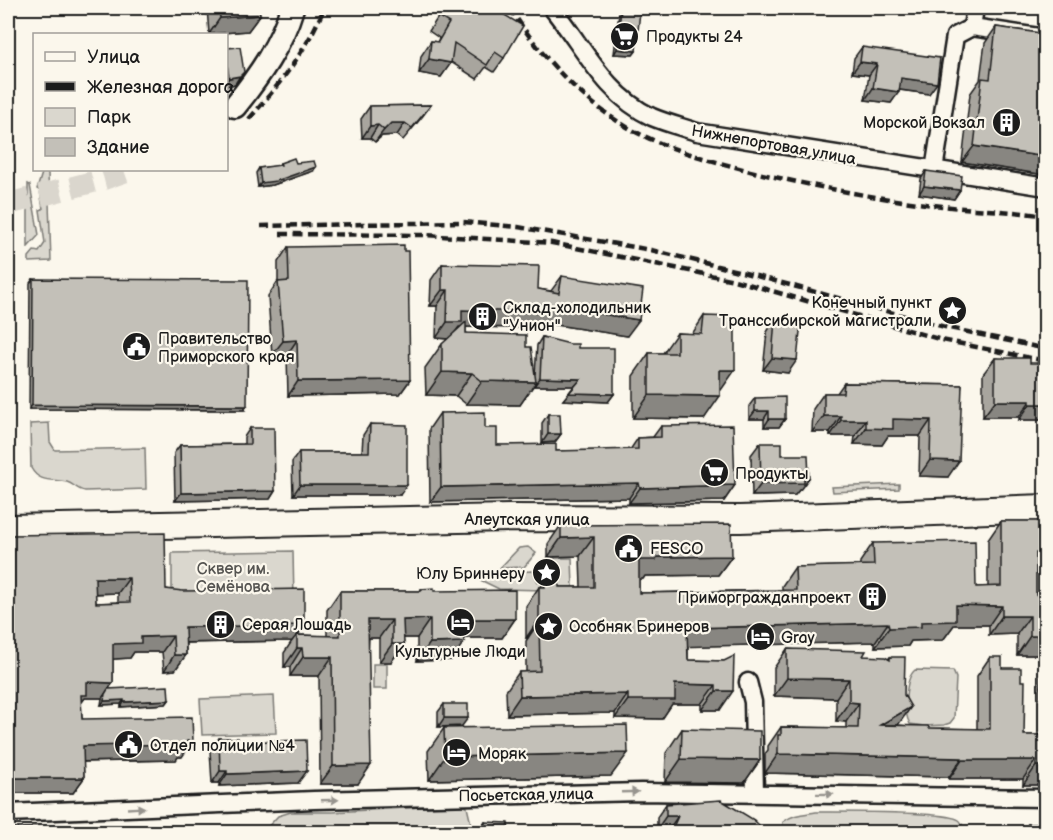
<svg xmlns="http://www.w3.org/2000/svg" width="1053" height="840" viewBox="0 0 1053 840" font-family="'Balsamiq Sans',sans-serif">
<rect width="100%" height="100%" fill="#fbf7ec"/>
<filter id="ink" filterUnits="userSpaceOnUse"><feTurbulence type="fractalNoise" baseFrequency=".0167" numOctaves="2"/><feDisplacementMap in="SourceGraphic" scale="12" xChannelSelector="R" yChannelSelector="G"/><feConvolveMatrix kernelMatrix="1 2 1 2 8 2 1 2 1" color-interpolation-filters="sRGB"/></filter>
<g filter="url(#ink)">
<!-- green -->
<g fill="#dad7ce" stroke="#7b7a75" stroke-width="1.5">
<path d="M43,170L48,173L51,261L29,262V257L34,251L39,252L45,243L40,210L43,209L40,191L37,189Z"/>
<path d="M28,184L30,185L39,235L28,247Z"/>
<path d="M49,423L50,442L55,450L145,448L146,489L85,491C77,490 74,484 67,482C52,479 39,483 31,468L30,424Z"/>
<path d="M899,484V489L833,492L832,487Z"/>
<path d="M528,547L536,553L524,567L500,568L519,548Z"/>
<path d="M293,551L294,602L172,603V553Z"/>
<path d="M554,558H572L573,588L549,590L551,584L558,576Z"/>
<path d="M533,571L538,582L546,585L545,590L499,589L468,574Z"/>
<rect x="373" y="664" width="14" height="25"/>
<path d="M915,670L953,671L956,678L954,718L950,723L944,725L924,726L910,724C903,713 905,678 915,670Z"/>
<path d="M274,696L276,733L202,735L200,699Z"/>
<path d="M460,805L467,807L471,824L464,830L401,832H263L278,816L291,812H332Z"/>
<path d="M816,812C837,812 947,811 959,820C963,823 963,828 964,832H873L868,830L864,832H786L782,829L783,822C793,814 804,814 816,812Z"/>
</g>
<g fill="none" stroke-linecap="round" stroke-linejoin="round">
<!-- secondary-tunnel -->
<path stroke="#dad6cd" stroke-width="22" stroke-dasharray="22 11" stroke-linecap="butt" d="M8,204L104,179L129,170"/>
<defs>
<g id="minor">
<path d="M552,8C583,46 605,95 652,117C666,123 682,127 697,132L1046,187"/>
<path d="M972,27L975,8"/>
<path d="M934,170L955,36L972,27L1046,38"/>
<path d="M748,682L753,702L755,792"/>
<path d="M8,813L314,800L641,792L1046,798"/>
</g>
<path id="secondary" d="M235,106C259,76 281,45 292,8"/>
<path id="primary" d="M8,528L509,518L740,519L1046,508"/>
</defs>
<!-- minor casing -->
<use href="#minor" stroke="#1c1c1c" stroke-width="21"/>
<!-- secondary casing -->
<use href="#secondary" stroke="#1c1c1c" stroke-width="27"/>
<!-- primary casing -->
<use href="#primary" stroke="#1c1c1c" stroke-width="30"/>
<!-- minor -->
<use href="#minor" stroke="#fbf7ec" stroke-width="16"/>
<!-- secondary -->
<use href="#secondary" stroke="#fbf7ec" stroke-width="22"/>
<!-- primary -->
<use href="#primary" stroke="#fbf7ec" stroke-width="26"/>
<!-- rail -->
<g stroke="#1c1c1c" stroke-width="4.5" stroke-dasharray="9 4.5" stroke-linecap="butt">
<path d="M510,8C541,57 583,103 634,131C672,151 713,161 754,172C819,188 885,200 951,207C982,210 1014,211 1046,216"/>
<path d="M1011,8L1046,12"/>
<path d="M249,119C279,85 307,50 324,8"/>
<path d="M261,226L463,222L518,227L651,250L738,271L945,327L1046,349"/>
<path d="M280,234L424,235L552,243L734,280L942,340L1046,361"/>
</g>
</g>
<!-- wall -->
<g fill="#a8a59e" stroke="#1c1c1c" stroke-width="1.5" fill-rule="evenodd">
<path d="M207,8H259L260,15L248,31L209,34Z"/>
<path d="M444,8H493L504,58L494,72L486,67L477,79L451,62L441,77L419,73L421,56L431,41L437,42L439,38L429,31Z"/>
<path d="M621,9L636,51L633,55L614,54L619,13Z"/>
<path d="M996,27L1046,34V175L962,162L970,94L980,80L985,43Z"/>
<path d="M862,47L929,94L899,90L891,103L865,100L869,75L852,73L854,58Z"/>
<path d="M226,48L244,72L235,84L226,86Z"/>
<path d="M431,105L422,117L403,140L397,135L382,136L375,142L370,138H362L361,119L370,106Z"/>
<path d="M280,163H296L313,171L273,185L258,187L256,173L259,168L278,166Z"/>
<path d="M926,171L960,190L954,199L919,194L921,179Z"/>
<path d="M288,247L410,380L400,394L288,396L287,355H272L268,296L278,281V262Z"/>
<path d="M442,264L538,289L551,291L562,276L627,336L531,321L527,328L466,327V333L526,347L535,374L537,345L542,337L578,348L614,394L608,402L563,400L574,386H534V384L520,405L466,404L456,396L426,395L425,368L442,344L448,339L436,338L437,306H430L431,280Z"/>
<path d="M33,279L244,410L29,409L30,283Z"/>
<path d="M704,316L720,391L704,419L633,418V376L649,353H663L677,333L692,334Z"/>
<path d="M775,319L788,373L763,370L767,332Z"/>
<path d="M995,358L1030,363L1046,420H1019V417H983V374Z"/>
<path d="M844,383L962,385L948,477L919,476L920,436H888L882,445L854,444L855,436H830V432H812L813,409L824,393H837Z"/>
<path d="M755,398L785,419L779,427H764V419H749V406Z"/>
<path d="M440,413L485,428L497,445L556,451L630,450L638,438L653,437L661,426L735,485L724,501L629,503V498L430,502L429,429Z"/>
<path d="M548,414L561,434L555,442L542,443V423Z"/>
<path d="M370,424L400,495H293L292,462L299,452H362L363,435Z"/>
<path d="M250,428L275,491L270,499L175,501L174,453L180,445L244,444V437Z"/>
<path d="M760,443L782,455L800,490H799L795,495L752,496L751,455Z"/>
<path d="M1001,521H1046V572H1036V595H1046V785H1023V779H949V777L765,773V754L768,750V746L781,727L846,728V722L836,721V698L774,696V668L787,649L888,659L890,657L898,725L929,728L977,729V676L990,657L1002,668L1024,735H1040V655H1017V634L989,635V625H954L943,640L911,641L908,646L875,647V642L688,646V660L724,661L720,710H702V704H672L662,719L615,718V713L507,715L506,691L519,672H526V641L528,638H526V606L539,587H541L544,582L559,587H581L580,556L548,557V544L561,525L732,556L718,575L645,576L643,579H639V593L782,590V586L795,567L860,566V562L873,543L976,587H988V540Z"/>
<path d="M8,535L166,589L304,625L298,635L327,636V610L340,591H420L421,589L434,591L515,619L502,638H464L451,660L417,661V638H403L404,644L391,662H379V638H369L358,784H320L319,676H290V667H284V653L292,641L186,643V655L175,670L164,671L162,652H134L130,658L113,659V683L108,689L169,700L166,704L121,707V704L101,705L102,698H85L81,703L82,719L182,757H178L176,760L83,762L84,778L73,793H8ZM118,593V602L96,603L95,594Z"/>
<path d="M444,704L462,726L438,727V712Z"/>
<path d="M444,728L611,776L429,780L428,751Z"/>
<path d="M682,729L760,760L744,783L665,782L666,753Z"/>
<path d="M219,738L238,742L298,783L219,786V783H212L210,751Z"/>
<path d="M666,804L766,832H667L669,829H657V817Z"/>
<path d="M485,822L509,832H482V826Z"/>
<path d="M1028,824L1046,832H1022Z"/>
</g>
<!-- shaded-wall -->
<g fill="#888681" stroke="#1c1c1c" stroke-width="1.5">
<path d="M260,15L248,31L209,34L220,18Z"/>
<path d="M617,49L636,51L633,55L614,54Z"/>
<path d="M429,59L451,63L441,77L419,73Z"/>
<path d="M860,62L877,64L869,75L852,73Z"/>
<path d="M240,76L235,84L226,86V82L229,78Z"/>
<path d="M901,78L937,83L929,94L893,89Z"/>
<path d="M873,88L899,92L891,103L865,100Z"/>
<path d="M391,123H405L397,135L382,136L375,142L384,130Z"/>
<path d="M378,125L370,138H362L370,126Z"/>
<path d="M974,146L1046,157V175L962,162Z"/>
<path d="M316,167L313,171L273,185L258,187L261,183Z"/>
<path d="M924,186L960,190L954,199L919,194Z"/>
<path d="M442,290H448L437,306H430Z"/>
<path d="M538,304L639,320L627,336L531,321L527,328L459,327L450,339L436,338L447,322L462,310Z"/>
<path d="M297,340L287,355H272L283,341Z"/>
<path d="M772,358L797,360L788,373L763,370Z"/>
<path d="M720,370H735L719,393Z"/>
<path d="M442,372L472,373L456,396L426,395Z"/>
<path d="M540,378L581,379L575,386H534Z"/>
<path d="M410,380L400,394L288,396L298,381Z"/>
<path d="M482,381L536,382L520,405L466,404Z"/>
<path d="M569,393L614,394L608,402L563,400Z"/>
<path d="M649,395L720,396L704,419L633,418Z"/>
<path d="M995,401H1030L1019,417H983Z"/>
<path d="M1030,404H1046V420H1019Z"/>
<path d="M32,405L247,406L244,410L29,409Z"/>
<path d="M755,411H769L764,419H749Z"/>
<path d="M824,416H841L830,432H812Z"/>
<path d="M769,419H785L779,427H764Z"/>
<path d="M893,419L931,420L920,436H888L882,445L854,444L866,428Z"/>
<path d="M841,420H866L855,436H830Z"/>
<path d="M548,434H561L555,442L542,443Z"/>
<path d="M930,460L959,461L948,477L919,476Z"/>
<path d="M804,478H809L800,490H799L795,495L752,496L761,484Z"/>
<path d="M639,483L629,498L430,502L441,487Z"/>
<path d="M300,485H407L400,495H293Z"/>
<path d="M735,485L724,501L629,503L640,488Z"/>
<path d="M275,491L270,499L175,501L181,493Z"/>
<path d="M594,537L580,556L548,557L561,538Z"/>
<path d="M1036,553H1046V572H1022Z"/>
<path d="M732,556L718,575L645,576L643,579H625L639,560L657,557Z"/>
<path d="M95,578H129L118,593L84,594Z"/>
<path d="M956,605L1002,606L989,625H954L943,640L911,641L908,646L875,647L889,628L921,622Z"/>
<path d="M1002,616H1030L1017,634L989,635Z"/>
<path d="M430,619L417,638H392L403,620Z"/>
<path d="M463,619H515L502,638H451Z"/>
<path d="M539,619H549L539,622L528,638H526Z"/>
<path d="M368,620H392L379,638H356Z"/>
<path d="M888,623L875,642L674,647L687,628Z"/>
<path d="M304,625L297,637V635L292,641L174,643L185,627Z"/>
<path d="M173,636L162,652H134L130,658L102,660L113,644L141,637Z"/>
<path d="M1030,636H1046V647L1040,655H1017Z"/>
<path d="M464,642L451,660L417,661L430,643Z"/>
<path d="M392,644H404L391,662H379Z"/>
<path d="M297,648H302L290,667H284Z"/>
<path d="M174,655H186L175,670L164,671Z"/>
<path d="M303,657H332L319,676H290Z"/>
<path d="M787,678L849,679L836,698L774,696Z"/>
<path d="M87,682L113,683L102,698H85L76,710H70Z"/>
<path d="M675,684L716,685L702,704H672L662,719L615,718L628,700Z"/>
<path d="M716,691H733L720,710H702Z"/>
<path d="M628,694L615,713L507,715L520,696Z"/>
<path d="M124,700L121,704L101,705L104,701Z"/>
<path d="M169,700L166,704L121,707L124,702Z"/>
<path d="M849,702L859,703L846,722L836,721Z"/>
<path d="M911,707L898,725H880Z"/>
<path d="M444,718H468L462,726L438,727Z"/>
<path d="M193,741L182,757H178L176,760L72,762L83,746Z"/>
<path d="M628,753L611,776L429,780L445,757Z"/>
<path d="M778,754L962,758L949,777L765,773Z"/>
<path d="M681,759L760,760L744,783L665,782Z"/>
<path d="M962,760H1036L1023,779H949Z"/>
<path d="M371,765L358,784H320L333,766Z"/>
<path d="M1036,766H1046V785H1023Z"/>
<path d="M220,771H227L219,783H212Z"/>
<path d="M307,771L298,783L219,786L227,774Z"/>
<path d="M9,778H84L73,793H8V780Z"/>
<path d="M666,816H678L669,829H657Z"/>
</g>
<!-- building -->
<g fill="#c3c0b8" stroke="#1c1c1c" stroke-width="1.5" fill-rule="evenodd">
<path d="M219,8H259L260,15L220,18Z"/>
<path d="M445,8H493L523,26L504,58L495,52L487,65L454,43L451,63L429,59L431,41L438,42L449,23L439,17Z"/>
<path d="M621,9L640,11L636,51L617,49Z"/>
<path d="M996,27L1046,34V157L974,146L982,78L990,79Z"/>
<path d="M240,47L244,72L240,76L229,78L226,56V48Z"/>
<path d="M862,47L940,58L937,83L901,78L899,92L873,88L877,64L860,62Z"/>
<path d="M431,105L412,128L405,123H391L384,130L378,125L370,126V106Z"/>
<path d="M294,158L296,163L314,161L316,167L276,181L261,183L259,168L281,165L280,163Z"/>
<path d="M926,171L962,176L960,190L924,186Z"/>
<path d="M404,245V251H408L410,380L298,381L297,340L283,341L278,282L289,281L288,247Z"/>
<path d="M442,264L539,266L538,289L559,293L562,276L643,289L639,320L538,304V312L462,310V322H447L448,290H442Z"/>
<path d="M33,279L248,280L247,406L32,405Z"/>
<path d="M704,316L735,317V370H720V396L649,395V353H677V333L702,334Z"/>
<path d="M775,319L801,322L797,360L772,358Z"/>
<path d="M466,322V333L526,335V347H531L536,382L482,381L472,373L442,372V344Z"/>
<path d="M542,337L570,344H578V348H614V394L569,393L581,379L540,378Z"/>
<path d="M995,358H1030V363H1046V404H1030V401H995Z"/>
<path d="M844,383L962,385L959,461L930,460L931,420L893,419V429L866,428V420H841V416H824V393H843Z"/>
<path d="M785,397V419H769V411H755V398Z"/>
<path d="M485,412V428H497V445L556,444V451L638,449V438L661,437V426L733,425L735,485L640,488L639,483L441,487L440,413Z"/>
<path d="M548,414H560L561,434H548Z"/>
<path d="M370,424L407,425V485H300L299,452H369Z"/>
<path d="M250,428H274L275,491L181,493L180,445L250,444Z"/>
<path d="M760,443H782V455H808L809,478H804V483L761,484Z"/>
<path d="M1001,521H1046V553H1036V595H1046V636H1030V616H1002V606L956,605V621L921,622V627L889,628L888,623L687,628L688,660L724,661L734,656L733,691H716V685L675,684V700H628V694L520,696L519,672L540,671L539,622L549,619H539V587H545L544,582H559V587H594V537L561,538V525L731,524L732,556L657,557L656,560H639V593L796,590L795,567L874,565L873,543L975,541L976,587L1001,586Z"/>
<path d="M165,533L166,589L183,591L304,589V625L185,627L186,655H174L173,636L141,637V643L113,644V683L87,682V695H81L82,719L192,717L193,741H187V744L83,746L84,778H9L8,776V535ZM95,578H129L130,602L96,603Z"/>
<path d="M434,588V591L515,590V619H463L464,642L430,643V619L403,620L404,644H392V620H368L371,765L333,766L332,657H303L302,648H297V635L340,636V591H421V589Z"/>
<path d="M787,649L866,651L863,656L885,657L890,660V657H905L904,695L911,707L880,725L928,726L929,728L990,729V657H1002V668H1021V681H1025L1024,735H1046V766H1036V760H962V758L778,754V735H781V727L858,728L859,703L849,702V679L787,678Z"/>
<path d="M168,686L169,700L124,702V700L104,701L105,694L108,689Z"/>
<rect x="444" y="704" width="24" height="14"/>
<path d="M627,725L628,753L445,757L444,728Z"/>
<path d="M682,729L760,731V760L681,759Z"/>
<path d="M219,738H238V742L306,740L307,771L227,774V771H220Z"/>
<path d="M721,800L754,820L766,832H671L678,816H666V804Z"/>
<path d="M485,822L508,823L509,832H485Z"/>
<rect x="1028" y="824" width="18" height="8"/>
<path d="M66,827V832H8V828Z"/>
<path d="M229,827V832H186V828Z"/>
<path d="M150,829V832H93L94,830Z"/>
</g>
<!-- one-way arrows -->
<defs><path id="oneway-solid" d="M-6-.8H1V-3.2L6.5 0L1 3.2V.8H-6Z" transform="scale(1.5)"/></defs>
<g fill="#97948e">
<use href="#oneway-solid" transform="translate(630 792) rotate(-2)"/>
<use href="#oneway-solid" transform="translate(825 794) rotate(1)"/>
<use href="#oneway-solid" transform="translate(330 800) rotate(-2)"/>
<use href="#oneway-solid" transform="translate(136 808) rotate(-3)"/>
</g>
</g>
<!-- icons -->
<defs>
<symbol id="supermarket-disc" viewBox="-11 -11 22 22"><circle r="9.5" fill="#1c1c1c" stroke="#fbf7ec"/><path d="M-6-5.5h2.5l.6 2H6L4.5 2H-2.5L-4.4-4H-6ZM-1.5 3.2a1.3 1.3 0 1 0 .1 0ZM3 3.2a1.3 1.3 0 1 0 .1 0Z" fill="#fff"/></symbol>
<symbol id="building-disc" viewBox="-11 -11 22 22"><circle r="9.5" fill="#1c1c1c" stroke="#fbf7ec"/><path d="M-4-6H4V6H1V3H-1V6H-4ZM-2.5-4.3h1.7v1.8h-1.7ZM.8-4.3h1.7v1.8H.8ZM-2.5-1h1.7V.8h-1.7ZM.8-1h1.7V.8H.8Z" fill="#fff"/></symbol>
<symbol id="sight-disc" viewBox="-11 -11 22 22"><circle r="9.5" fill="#1c1c1c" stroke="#fbf7ec"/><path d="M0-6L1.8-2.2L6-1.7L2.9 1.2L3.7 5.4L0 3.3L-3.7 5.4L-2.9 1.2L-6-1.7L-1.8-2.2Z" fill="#fff"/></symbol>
<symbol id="civic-disc" viewBox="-11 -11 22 22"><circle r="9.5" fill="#1c1c1c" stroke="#fbf7ec"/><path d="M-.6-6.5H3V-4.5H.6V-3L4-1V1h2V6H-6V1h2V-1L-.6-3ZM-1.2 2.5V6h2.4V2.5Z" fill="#fff"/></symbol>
<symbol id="hotel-disc" viewBox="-11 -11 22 22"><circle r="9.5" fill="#1c1c1c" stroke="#fbf7ec"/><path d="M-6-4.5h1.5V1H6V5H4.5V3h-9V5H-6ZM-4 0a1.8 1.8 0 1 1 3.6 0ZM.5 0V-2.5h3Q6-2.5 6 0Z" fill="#fff"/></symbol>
</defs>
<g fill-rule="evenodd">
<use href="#supermarket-disc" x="608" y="20" width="33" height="33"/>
<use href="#building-disc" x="990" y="106" width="33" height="33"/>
<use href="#sight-disc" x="936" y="294" width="33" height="33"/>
<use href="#building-disc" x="466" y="300" width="33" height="33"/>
<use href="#civic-disc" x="120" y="330" width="33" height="33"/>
<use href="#supermarket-disc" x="698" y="456" width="33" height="33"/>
<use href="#civic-disc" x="612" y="532" width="33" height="33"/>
<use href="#sight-disc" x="530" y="556" width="33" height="33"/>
<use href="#building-disc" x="856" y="580" width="33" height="33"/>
<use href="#hotel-disc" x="444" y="606" width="33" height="33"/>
<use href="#building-disc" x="204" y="608" width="33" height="33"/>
<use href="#sight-disc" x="532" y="610" width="33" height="33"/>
<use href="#hotel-disc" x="744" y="620" width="33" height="33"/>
<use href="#civic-disc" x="112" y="728" width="33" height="33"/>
<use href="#hotel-disc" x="440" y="736" width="33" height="33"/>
</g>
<g text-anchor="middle" stroke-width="4.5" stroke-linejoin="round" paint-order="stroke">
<!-- poi labels -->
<g font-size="16" fill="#1c1c1c" stroke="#fbf7ec" text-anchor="start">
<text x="646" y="42">Продукты 24</text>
<text x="985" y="128" text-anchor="end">Морской Вокзал</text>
<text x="932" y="308" text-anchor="end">Конечный пункт<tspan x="932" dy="18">Транссибирской магистрали</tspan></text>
<text x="503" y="313">Склад-холодильник<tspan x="503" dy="18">"Унион"</tspan></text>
<text x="158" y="344">Правительство<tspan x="158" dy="18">Приморского края</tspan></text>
<text x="735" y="479">Продукты</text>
<text x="650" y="554">FESCO</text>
<text x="525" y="579" text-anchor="end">Юлу Бриннеру</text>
<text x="851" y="603" text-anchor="end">Приморгражданпроект</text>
<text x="242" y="630">Серая Лошадь</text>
<text x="569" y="632">Особняк Бринеров</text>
<text x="781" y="643">Gray</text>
<text x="460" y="657" text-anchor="middle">Культурные Люди</text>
<text x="150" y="751">Отдел полиции №4</text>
<text x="478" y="759">Моряк</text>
</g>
<!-- street labels -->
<g font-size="16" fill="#1c1c1c" stroke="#fbf7ec">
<text transform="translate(774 144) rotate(10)" y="6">Нижнепортовая улица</text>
<text x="527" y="525">Алеутская улица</text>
<text transform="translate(526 794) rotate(-1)" y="6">Посьетская улица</text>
</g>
<!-- park labels -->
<g font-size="16" fill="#555451" stroke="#fbf7ec">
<text x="233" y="574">Сквер им.<tspan x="233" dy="18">Семёнова</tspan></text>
</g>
</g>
<!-- margin -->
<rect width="1053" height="840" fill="none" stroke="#fbf7ec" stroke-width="30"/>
<rect x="15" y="15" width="1023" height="810" fill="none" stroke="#1c1c1c" stroke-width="2" filter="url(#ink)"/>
<!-- legend -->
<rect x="33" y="33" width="195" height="138" fill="#fbf7ec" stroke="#a29f99" stroke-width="1.5"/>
<rect x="45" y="52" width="30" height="9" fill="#fbf7ec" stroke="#a29f99" stroke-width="1.5"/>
<text x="87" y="63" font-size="18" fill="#1c1c1c">Улица</text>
<rect x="45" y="82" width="30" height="9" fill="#1c1c1c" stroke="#a29f99" stroke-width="1.5"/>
<text x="87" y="93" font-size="18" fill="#1c1c1c">Железная дорога</text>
<rect x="45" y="108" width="30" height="18" fill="#dad7ce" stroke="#a29f99" stroke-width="1.5"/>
<text x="87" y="123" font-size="18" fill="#1c1c1c">Парк</text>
<rect x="45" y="138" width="30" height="18" fill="#c3c0b8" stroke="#a29f99" stroke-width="1.5"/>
<text x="87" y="153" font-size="18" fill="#1c1c1c">Здание</text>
</svg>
